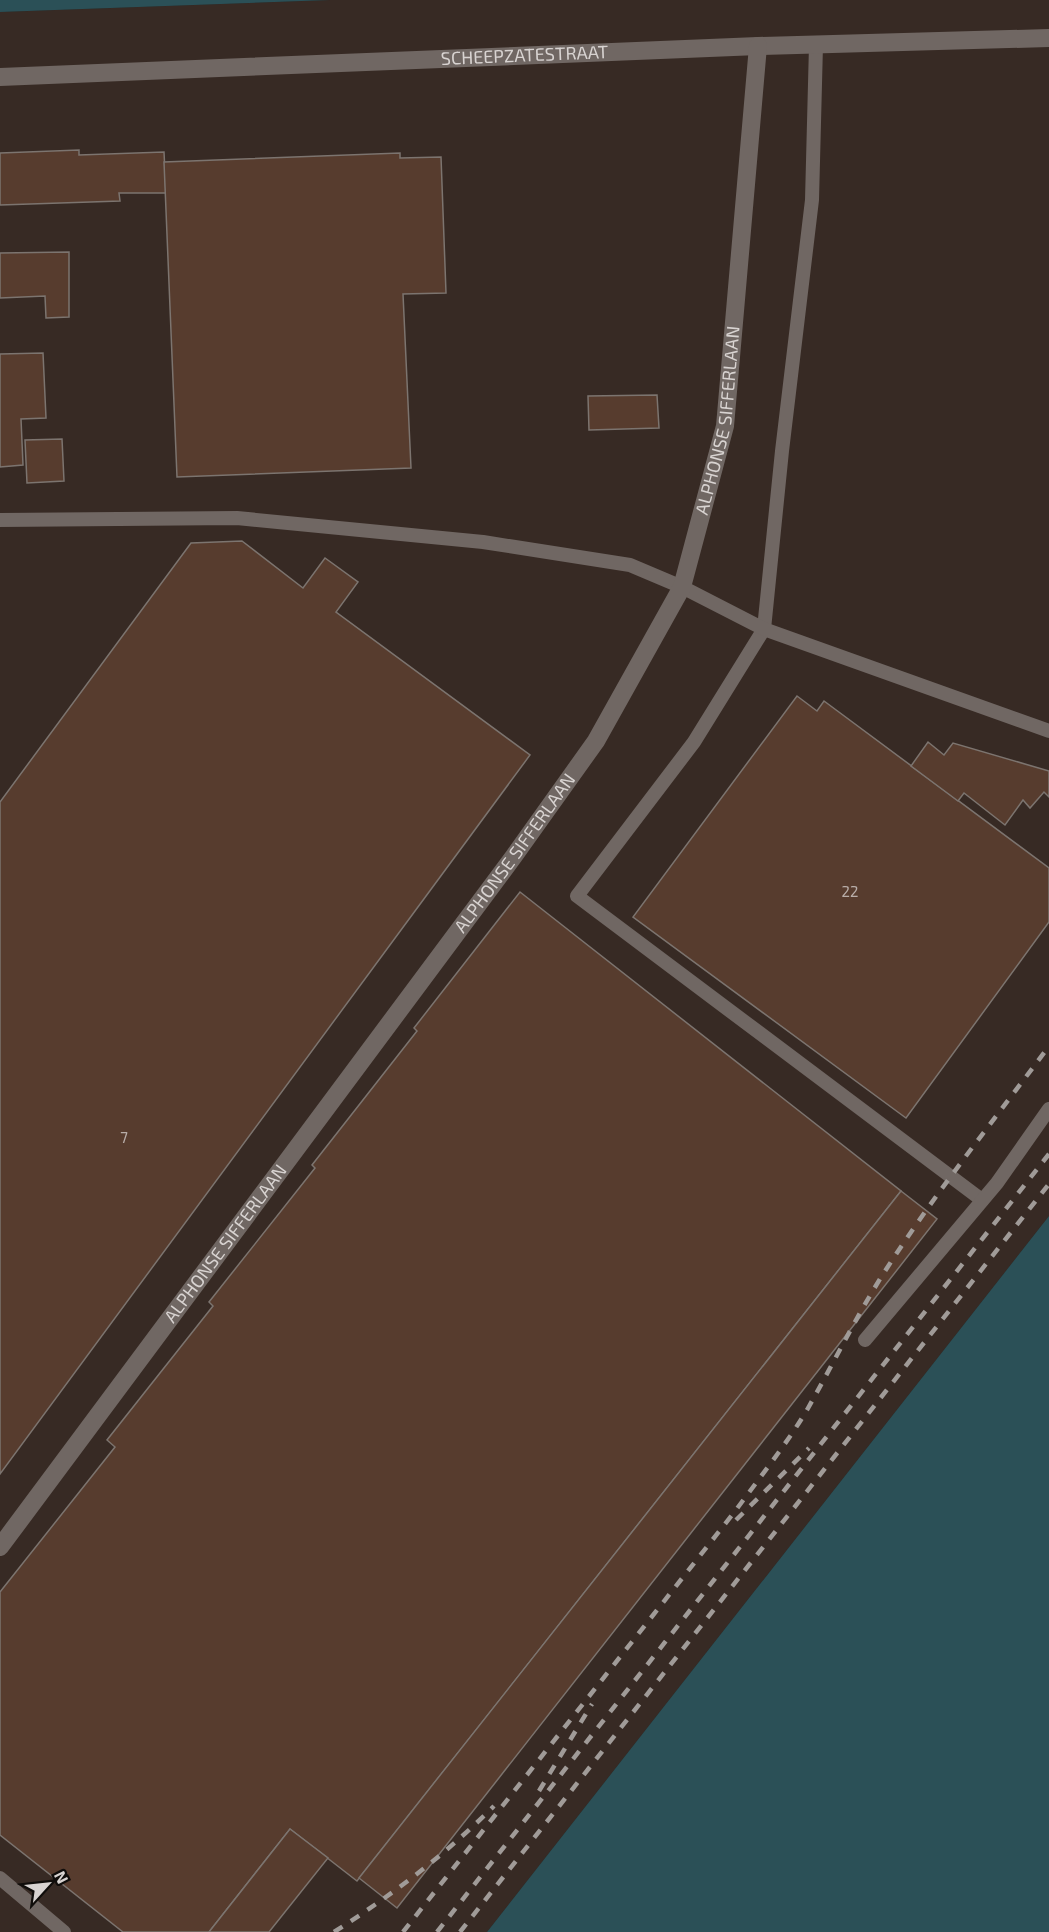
<svg xmlns="http://www.w3.org/2000/svg" width="1049" height="1932" viewBox="0 0 1049 1932" font-family="'Exo 2',sans-serif">
<rect width="100%" height="100%" fill="#29231f"/>
<!-- built -->
<path fill="#372a24" d="M330,0H1049V1216L487,1932H0V12Z"/>
<!-- water -->
<g fill="#2b5057">
<path d="M0,0H330L0,12Z"/>
<path d="M1049,1216V1932H487Z"/>
</g>
<!-- building -->
<g fill="#573c2e" stroke="#7c746f" stroke-width="1.5">
<path d="M79,150V155L164,152L166,193H119L120,201L0,205V153Z"/>
<path d="M400,153V158L441,157L446,293L403,294L411,468L177,477L164,162Z"/>
<path d="M69,252V317L46,318L45,296L0,298V253Z"/>
<path d="M43,353L46,418L21,419L23,465L0,467V354Z"/>
<path d="M657,395L659,428L589,430L588,396Z"/>
<path d="M62,439L64,481L27,483L25,440Z"/>
<path d="M242,541L303,588L325,558L358,582L336,612L530,755L0,1474V802L191,543Z"/>
<path d="M797,696L817,711L824,701L1049,868V922L906,1118L633,917Z"/>
<path d="M928,742L944,755L953,743L1049,771V797L1044,792L1030,808L1023,800L1005,825L964,793L958,801L911,766Z"/>
<path d="M520,892L901,1191L357,1881L290,1829L209,1932H123L0,1835V1592L115,1447L107,1440L213,1306L209,1302L315,1168L312,1165L417,1031L414,1028Z"/>
<path d="M901,1191L937,1219L397,1908L359,1878Z"/>
<path d="M290,1829L328,1858L269,1932H209Z"/>
</g>
<g fill="none" stroke-linecap="round" stroke-linejoin="round">
<!-- lane -->
<g stroke="#706763" stroke-width="14">
<path d="M816,45L812,200L782,451L764,629L694,742L577,896L982,1200"/>
<path d="M0,520L237,518L483,542L630,565L682,587L764,629L1049,731"/>
<path d="M865,1340L997,1183L1049,1109"/>
<path d="M0,1878L64,1932"/>
</g>
<!-- street -->
<g stroke="#706763" stroke-width="18">
<path id="s1" d="M0,77L758,46L1049,38"/>
<path id="s2" d="M0,1547L514,856L596,741L682,587L725,426L758,46"/>
</g>
<!-- rail -->
<g stroke="#a09b98" stroke-width="4.5" stroke-dasharray="10 10" stroke-linecap="butt">
<path d="M736,1520L809,1448"/>
<path d="M539,1791L592,1704"/>
<path d="M334,1932C392,1895 445,1855 494,1806"/>
<path d="M403,1932L736,1510C760,1477 786,1445 807,1410C832,1366 854,1321 880,1279C931,1198 992,1123 1049,1046"/>
<path d="M437,1932L1049,1154"/>
<path d="M460,1932L1049,1184"/>
</g>
</g>
<g text-anchor="middle" stroke-width="6" stroke-linejoin="round" paint-order="stroke">
<!-- number labels -->
<g font-size="15" fill="#b8ada8">
<text x="850" y="897">22</text>
<text x="124" y="1143">7</text>
</g>
<!-- street labels -->
<g font-size="18" fill="#d8d3d1" stroke="#100d0b">
<text dy="6" stroke="none"><textPath href="#s1" startOffset="525">SCHEEPZATESTRAAT</textPath></text>
<text dy="6" stroke="none"><textPath href="#s2" startOffset="1350">ALPHONSE SIFFERLAAN</textPath></text>
<text dy="6" stroke="none"><textPath href="#s2" startOffset="864">ALPHONSE SIFFERLAAN</textPath></text>
<text dy="6" stroke="none"><textPath href="#s2" startOffset="378">ALPHONSE SIFFERLAAN</textPath></text>
</g>
</g>
<!-- north arrow -->
<g transform="translate(48 1884) rotate(63)" stroke="#100d0b" stroke-width="4.5" paint-order="stroke">
<path d="M0-4.5L10 22L0 15L-10 22Z" fill="#d8d3d1"/>
<text y="-9" font-size="16" font-weight="bold" text-anchor="middle" fill="#d8d3d1">N</text>
</g>
</svg>
